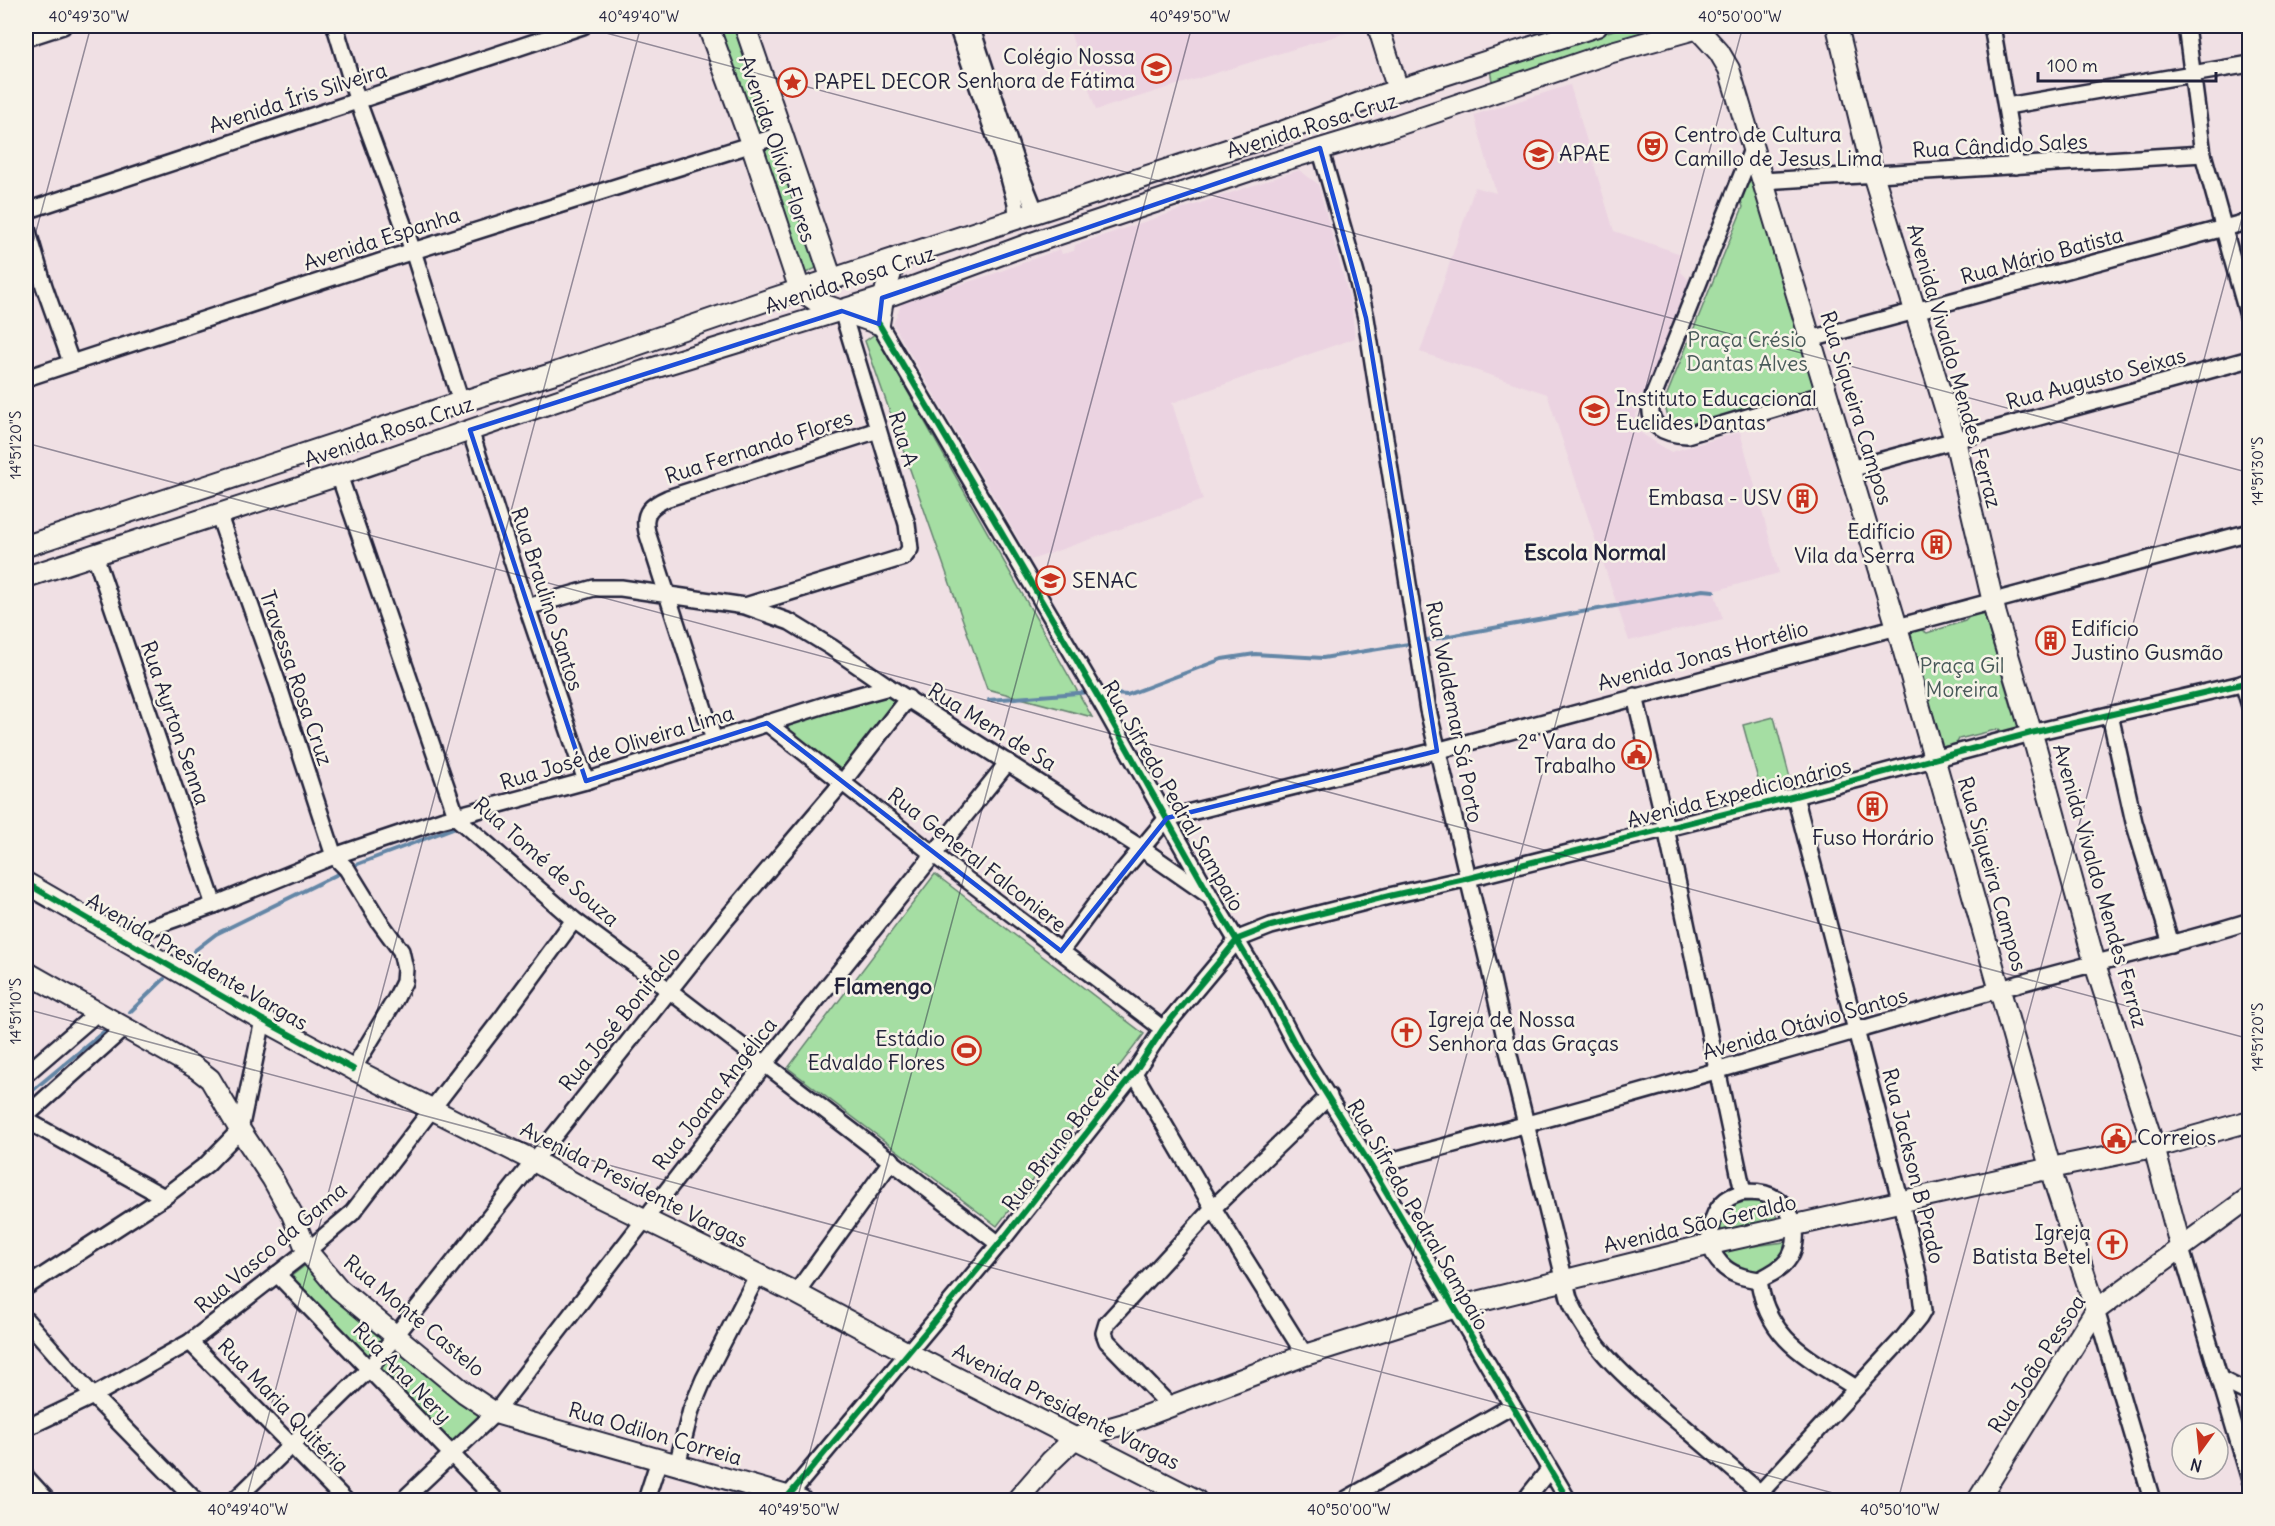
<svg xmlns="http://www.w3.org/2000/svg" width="2275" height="1526" viewBox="0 0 2275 1526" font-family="Delius,sans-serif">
<rect width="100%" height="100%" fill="#f0e0e4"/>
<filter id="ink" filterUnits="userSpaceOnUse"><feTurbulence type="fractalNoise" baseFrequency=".0167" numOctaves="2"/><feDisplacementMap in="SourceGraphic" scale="12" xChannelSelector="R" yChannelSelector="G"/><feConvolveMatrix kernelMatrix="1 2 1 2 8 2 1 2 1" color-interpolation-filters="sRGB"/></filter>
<g filter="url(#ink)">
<!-- built -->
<g fill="#ebd3e1">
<path d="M1068,26H1361L1362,28L1096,110Z"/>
<path d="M1570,85L1614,231L1681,254L1678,262L1681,272L1691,282L1631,427L1671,452L1740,432L1779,573L1714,591L1723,619L1629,641L1547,394L1420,352L1475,187L1496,193L1474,115Z"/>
<path d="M1299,170L1318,184L1351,304L1355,338L1172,403L1203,500L1031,560L893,324L902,303L993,274L1060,249L1062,254L1074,251L1075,245Z"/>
</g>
<!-- green -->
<g fill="#a5dea3" stroke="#64806f" stroke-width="1.5">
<path d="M711,26H743L822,265L802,275Z"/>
<path d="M1626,26H1663L1668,34L1493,86L1490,70Z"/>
<path d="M1751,166L1819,391L1688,429C1671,424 1663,415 1666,397L1743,207L1741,201Z"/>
<path d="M875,334L1092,717L987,689L865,341Z"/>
<path d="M1976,610L1989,618L1992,628L1989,631L2012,709L2019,713L2020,721L2015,732L2005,734L1999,729L1959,739L1955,746L1939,748L1935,734L1938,730L1914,653L1908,641L1911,633L1920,629L1927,633L1965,621Z"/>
<path d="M883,693L895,697L896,704L843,770L834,771L779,726Z"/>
<path d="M1774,717L1791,782L1761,790L1743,725Z"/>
<path d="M935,874L1144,1034L997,1226L788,1068Z"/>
<path d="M1756,1201C1768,1206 1774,1209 1779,1222L1708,1235L1728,1204Z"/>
<path d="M1785,1242L1781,1259L1755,1277L1709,1252Z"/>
<path d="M307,1264L326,1290L386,1338L368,1358L289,1278Z"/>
<path d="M399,1347L483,1419L455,1446L380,1369Z"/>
</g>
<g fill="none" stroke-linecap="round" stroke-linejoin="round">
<!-- stream -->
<g stroke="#6386a6" stroke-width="4">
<path d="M1422,641L1703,590L1714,591"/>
<path d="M1101,693L1127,695L1222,659L1255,654L1323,658L1415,643"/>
<path d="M989,700L1090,692"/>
<path d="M350,867L456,827"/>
<path d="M194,951L216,934L344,871"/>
<path d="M130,1012L164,979"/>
<path d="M26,1096L107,1029"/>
</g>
<defs>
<g id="minor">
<path d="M335,26L357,99L413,251L461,402"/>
<path d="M957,26L1008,174L1016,204L1017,218"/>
<path d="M971,26L1016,163L1036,213"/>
<path d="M1992,26L2016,166"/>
<path d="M2186,26L2203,154L2250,323"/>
<path d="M26,38L63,26"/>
<path d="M2007,106L2250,64"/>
<path d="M1753,147L1651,402C1648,427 1663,434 1687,435L1825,394"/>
<path d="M1320,148L1356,274L1366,318L1428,710L1490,970L1508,1051L1569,1298C1591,1352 1639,1389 1683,1426C1712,1451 1740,1476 1769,1500"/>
<path d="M1763,181L2203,154"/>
<path d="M26,211L583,26"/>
<path d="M26,225L44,286L71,362"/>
<path d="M879,324L1101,702L1210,896L1270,996L1295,1044L1371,1166L1568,1500"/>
<path d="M1811,339L2250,221"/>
<path d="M26,378L413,251L781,135"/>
<path d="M470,430L527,607L586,781"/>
<path d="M1850,469L2250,359"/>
<path d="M339,475L457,818L574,920L670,991L999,1244"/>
<path d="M218,513L278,684L334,856L347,869L379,921L401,951L405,969L404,982L395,1000L353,1069"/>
<path d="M95,555L214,905"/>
<path d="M745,606L790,622L831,647L889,687L1141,848L1207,894"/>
<path d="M527,607L594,588H621L745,606L904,557L910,549L907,524L842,311"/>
<path d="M2243,683L2250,706"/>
<path d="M1635,696L1666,828L1743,1192"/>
<path d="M2110,715L2134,822L2171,944"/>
<path d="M767,723L933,854L1163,1029"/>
<path d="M714,740L647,532C642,512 652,505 668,498L878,430"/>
<path d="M121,938L214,905L334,856L441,820L586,781L831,703L889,687"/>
<path d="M1061,951L1100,898L1167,818L1440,750L2250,532"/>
<path d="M1134,1073L1213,1208L1305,1355"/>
<path d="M26,1074L98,1012"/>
<path d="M26,1116L125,1027"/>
<path d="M26,1120L164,1197"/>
<path d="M1371,1166C1586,1110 1798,1047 2011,986C2090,963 2171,946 2250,921"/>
<path d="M1743,1192C1753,1192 1762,1192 1771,1196C1795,1207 1803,1241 1787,1261C1780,1270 1769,1275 1759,1280C1745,1278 1731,1275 1721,1264C1705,1248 1708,1215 1726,1200C1731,1196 1737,1194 1743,1192Z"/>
<path d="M2181,1249L2250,1480"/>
<path d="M277,1274L496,1500"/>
<path d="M1759,1280C1767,1341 1810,1358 1856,1388"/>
<path d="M26,1287L164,1197L207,1164L240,1130L263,1020"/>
<path d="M796,1293L892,1160"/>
<path d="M2096,1310L2152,1500"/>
<path d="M26,1320L93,1396L195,1500"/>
<path d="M190,1342L345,1500"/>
<path d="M2220,1379L2250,1394"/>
<path d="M1170,1406L1107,1341L1104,1333L1107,1323L1213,1208L1329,1096"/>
<path d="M26,1428L93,1396L190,1342L307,1251L352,1213L505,1014L574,920"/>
<path d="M677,1465L691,1410L704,1379L757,1276"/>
<path d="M26,1477L47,1500"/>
<path d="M1760,1493L1902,1339L1919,1318L1923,1311L1919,1278L1901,1203L1795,796"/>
<path d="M235,1500L369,1369L722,924L842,783L908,698"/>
<path d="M403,1500L495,1413L765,1064L1008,762"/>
<path d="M646,1500L659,1460"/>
<path d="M785,1500L999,1244L1134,1073L1163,1029L1238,939L1271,926L1389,896L1469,878L1795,796L2031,733L2250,682"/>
<path d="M1345,1500L1512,1406"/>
<path d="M1525,1500L1549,1470"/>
</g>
<g id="major">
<path d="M708,26L751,143L800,290"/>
<path d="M745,26L832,280"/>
<path d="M1378,26L1398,90"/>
<path d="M1837,26L1873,174L1955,440L1996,615L2036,748L2095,964L2154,1147L2181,1249"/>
<path d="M1698,29L1719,52L1729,69L1897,627L2054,1181L2096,1310"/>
<path d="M800,290L819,303L879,324C882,300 887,279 898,257"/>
<path d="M26,546L461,402L558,372L765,301L1276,134L1370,99L1597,26"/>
<path d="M26,577L339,475L644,371L894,294L1026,245L1248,171L1386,129L1612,52L1691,30"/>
<path d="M26,883L263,1020L353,1069L534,1161L593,1194L796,1293L908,1353L1196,1500"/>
<path d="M26,972L196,1068L210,1079L240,1130L272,1178L292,1214L307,1251L339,1289L465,1393L495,1413L801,1500"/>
<path d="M1017,1500L1050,1462L1075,1438L1124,1424L1305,1355L1453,1308L1711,1244L2051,1168L2168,1144L2250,1121"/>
<path d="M1978,1500L2096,1310L2250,1197"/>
</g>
</defs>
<!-- minor casing -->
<use href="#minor" stroke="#22223b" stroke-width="20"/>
<!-- major casing -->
<use href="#major" stroke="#22223b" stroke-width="24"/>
<!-- minor -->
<use href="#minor" stroke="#f7f3e8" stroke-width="15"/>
<!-- major -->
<use href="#major" stroke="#f7f3e8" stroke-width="20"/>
<defs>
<g id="cycleway">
<path d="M879,324L1101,702L1210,896L1270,996L1295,1044L1371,1166L1568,1500"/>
<path d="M26,883L263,1020L353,1069"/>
<path d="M785,1500L999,1244L1134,1073L1163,1029L1238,939L1271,926L1389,896L1469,878L1795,796L2031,733L2250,682"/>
</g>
</defs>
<!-- cycleway casing -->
<use href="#cycleway" stroke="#f7f3e8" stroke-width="10"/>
<!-- cycleway -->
<use href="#cycleway" stroke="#00873e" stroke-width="6"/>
</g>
</g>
<!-- marked area -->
<path fill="none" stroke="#1d4ed8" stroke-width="4.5" stroke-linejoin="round" d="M1320,148L1366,318L1437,751L1167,818L1061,951L767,723L586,781L470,430L842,311L879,324L882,298Z"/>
<!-- ticks -->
<path fill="none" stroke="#22223b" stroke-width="1.5" stroke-opacity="0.45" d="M580,26L2250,473M26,269L91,26M26,443L2250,1039M26,1009L1859,1500M246,1500L641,26M797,1500L1192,26M1347,1500L1743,26M1898,1500L2250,188"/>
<!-- icons -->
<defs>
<symbol id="school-ring" viewBox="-11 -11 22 22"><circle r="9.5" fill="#f7f3e8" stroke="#c8321e" stroke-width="1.5"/><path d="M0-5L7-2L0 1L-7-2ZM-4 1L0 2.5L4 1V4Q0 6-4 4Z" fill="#c8321e"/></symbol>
<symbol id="sight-ring" viewBox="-11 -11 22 22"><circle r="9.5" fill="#f7f3e8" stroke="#c8321e" stroke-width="1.5"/><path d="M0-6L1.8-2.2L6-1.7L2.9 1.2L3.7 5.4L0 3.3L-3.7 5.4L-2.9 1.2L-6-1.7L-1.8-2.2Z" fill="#c8321e"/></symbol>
<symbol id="theatre-ring" viewBox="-11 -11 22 22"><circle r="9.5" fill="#f7f3e8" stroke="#c8321e" stroke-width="1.5"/><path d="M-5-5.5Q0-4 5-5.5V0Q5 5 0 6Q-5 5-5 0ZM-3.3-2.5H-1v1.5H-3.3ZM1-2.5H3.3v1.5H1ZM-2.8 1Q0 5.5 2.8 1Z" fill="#c8321e"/></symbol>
<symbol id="building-ring" viewBox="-11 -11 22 22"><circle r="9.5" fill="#f7f3e8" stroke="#c8321e" stroke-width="1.5"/><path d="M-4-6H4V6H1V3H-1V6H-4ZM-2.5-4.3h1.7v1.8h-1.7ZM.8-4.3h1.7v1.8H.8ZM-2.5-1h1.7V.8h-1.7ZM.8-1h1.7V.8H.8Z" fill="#c8321e"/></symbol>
<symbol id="civic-ring" viewBox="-11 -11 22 22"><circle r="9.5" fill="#f7f3e8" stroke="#c8321e" stroke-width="1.5"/><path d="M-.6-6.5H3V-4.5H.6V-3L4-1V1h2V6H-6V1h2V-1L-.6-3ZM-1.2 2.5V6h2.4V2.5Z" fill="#c8321e"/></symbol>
<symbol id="church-ring" viewBox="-11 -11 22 22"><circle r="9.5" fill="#f7f3e8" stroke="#c8321e" stroke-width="1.5"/><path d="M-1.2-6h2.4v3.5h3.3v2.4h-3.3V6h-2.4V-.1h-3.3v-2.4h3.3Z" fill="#c8321e"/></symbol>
<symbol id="stadium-ring" viewBox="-11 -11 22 22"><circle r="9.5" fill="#f7f3e8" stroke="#c8321e" stroke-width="1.5"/><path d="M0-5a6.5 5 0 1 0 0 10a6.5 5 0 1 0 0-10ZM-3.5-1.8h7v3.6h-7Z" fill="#c8321e"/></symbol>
</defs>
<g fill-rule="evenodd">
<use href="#school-ring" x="1140" y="52" width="33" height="33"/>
<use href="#sight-ring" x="776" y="66" width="33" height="33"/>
<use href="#theatre-ring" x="1636" y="130" width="33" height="33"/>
<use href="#school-ring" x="1522" y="138" width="33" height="33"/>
<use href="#school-ring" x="1578" y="394" width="33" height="33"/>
<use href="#building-ring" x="1786" y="482" width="33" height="33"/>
<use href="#building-ring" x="1920" y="528" width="33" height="33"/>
<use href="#school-ring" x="1034" y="564" width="33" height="33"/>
<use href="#building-ring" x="2034" y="624" width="33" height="33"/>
<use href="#civic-ring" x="1620" y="738" width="33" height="33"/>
<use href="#building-ring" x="1856" y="790" width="33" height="33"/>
<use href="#church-ring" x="1390" y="1016" width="33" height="33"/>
<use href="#stadium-ring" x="950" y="1034" width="33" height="33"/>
<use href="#civic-ring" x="2100" y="1122" width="33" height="33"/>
<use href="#church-ring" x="2096" y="1228" width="33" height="33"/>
</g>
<g text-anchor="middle" stroke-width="5" stroke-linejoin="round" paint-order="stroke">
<!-- poi labels -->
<g font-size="21" fill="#22223b" stroke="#f7f3e8" text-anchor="start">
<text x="1135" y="64" text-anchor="end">Colégio Nossa<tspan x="1135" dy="24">Senhora de Fátima</tspan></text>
<text x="814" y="89">PAPEL DECOR</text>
<text x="1674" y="142">Centro de Cultura<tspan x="1674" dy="24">Camillo de Jesus Lima</tspan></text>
<text x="1559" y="161">APAE</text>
<text x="1616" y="406">Instituto Educacional<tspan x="1616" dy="24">Euclides Dantas</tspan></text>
<text x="1782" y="505" text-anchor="end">Embasa - USV</text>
<text x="1915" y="539" text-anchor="end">Edifício<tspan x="1915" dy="24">Vila da Serra</tspan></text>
<text x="1072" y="588">SENAC</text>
<text x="2071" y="636">Edifício<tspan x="2071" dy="24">Justino Gusmão</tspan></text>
<text x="1616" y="749" text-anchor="end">2ª Vara do<tspan x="1616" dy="24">Trabalho</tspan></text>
<text x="1873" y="845" text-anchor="middle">Fuso Horário</text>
<text x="1428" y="1027">Igreja de Nossa<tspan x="1428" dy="24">Senhora das Graças</tspan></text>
<text x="945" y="1046" text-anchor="end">Estádio<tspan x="945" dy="24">Edvaldo Flores</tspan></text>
<text x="2137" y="1145">Correios</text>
<text x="2091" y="1240" text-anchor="end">Igreja<tspan x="2091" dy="24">Batista Betel</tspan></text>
</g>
<!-- street labels -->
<g font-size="21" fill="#22223b" stroke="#f7f3e8">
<text transform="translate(298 98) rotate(-18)" y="7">Avenida Íris Silveira</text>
<text transform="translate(1312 126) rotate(-17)" y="7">Avenida Rosa Cruz</text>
<text transform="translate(2000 146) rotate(-3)" y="7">Rua Cândido Sales</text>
<text transform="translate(777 149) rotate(71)" y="7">Avenida Olívia Flores</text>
<text transform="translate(382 239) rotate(-18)" y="7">Avenida Espanha</text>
<text transform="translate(2042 256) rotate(-15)" y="7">Rua Mário Batista</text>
<text transform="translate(850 280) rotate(-18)" y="7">Avenida Rosa Cruz</text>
<text transform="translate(1954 366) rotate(74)" y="7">Avenida Vivaldo Mendes Ferraz</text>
<text transform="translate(2096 379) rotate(-15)" y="7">Rua Augusto Seixas</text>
<text transform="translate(1856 408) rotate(73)" y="7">Rua Siqueira Campos</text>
<text transform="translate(389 432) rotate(-19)" y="7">Avenida Rosa Cruz</text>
<text transform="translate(903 439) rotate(73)" y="7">Rua A</text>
<text transform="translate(759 447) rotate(-18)" y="7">Rua Fernando Flores</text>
<text transform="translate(547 599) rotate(72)" y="7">Rua Braulino Santos</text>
<text transform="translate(1703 656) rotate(-15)" y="7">Avenida Jonas Hortélio</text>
<text transform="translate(296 678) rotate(71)" y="7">Travessa Rosa Cruz</text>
<text transform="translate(1454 712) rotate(79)" y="7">Rua Waldemar Sá Porto</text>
<text transform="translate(175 723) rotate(71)" y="7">Rua Ayrton Senna</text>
<text transform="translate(992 727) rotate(32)" y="7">Rua Mem de Sa</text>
<text transform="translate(617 748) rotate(-17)" y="7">Rua José de Oliveira Lima</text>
<text transform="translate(1739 793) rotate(-14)" y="7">Avenida Expedicionários</text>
<text transform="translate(1173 796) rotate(60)" y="7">Rua Sifredo Pedral Sampaio</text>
<text transform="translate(977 860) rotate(38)" y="7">Rua General Falconiere</text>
<text transform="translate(546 862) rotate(41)" y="7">Rua Tomé de Souza</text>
<text transform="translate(1992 874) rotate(74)" y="7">Rua Siqueira Campos</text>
<text transform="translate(2100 886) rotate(74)" y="7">Avenida Vivaldo Mendes Ferraz</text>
<text transform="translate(197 962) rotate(30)" y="7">Avenida Presidente Vargas</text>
<text transform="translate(620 1019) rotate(-51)" y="7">Rua José Bonifaclo</text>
<text transform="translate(1805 1024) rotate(-16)" y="7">Avenida Otávio Santos</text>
<text transform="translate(715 1094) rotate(-52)" y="7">Rua Joana Angélica</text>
<text transform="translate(1062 1138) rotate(-52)" y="7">Rua Bruno Bacelar</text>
<text transform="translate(1913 1166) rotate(76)" y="7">Rua Jackson B Prado</text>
<text transform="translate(634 1185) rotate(27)" y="7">Avenida Presidente Vargas</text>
<text transform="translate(1418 1215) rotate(60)" y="7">Rua Sifredo Pedral Sampaio</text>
<text transform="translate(1700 1224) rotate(-13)" y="7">Avenida São Geraldo</text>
<text transform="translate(271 1248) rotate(-40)" y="7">Rua Vasco da Gama</text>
<text transform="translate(414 1316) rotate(40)" y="7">Rua Monte Castelo</text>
<text transform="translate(2037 1364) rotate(-57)" y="7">Rua João Pessoa</text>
<text transform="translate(402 1373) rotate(46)" y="7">Rua Ana Nery</text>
<text transform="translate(283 1406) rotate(46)" y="7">Rua Maria Quitéria</text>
<text transform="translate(1066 1407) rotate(27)" y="7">Avenida Presidente Vargas</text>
<text transform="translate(655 1434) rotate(16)" y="7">Rua Odilon Correia</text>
</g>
<!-- park labels -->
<g font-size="21" fill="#495a5a" stroke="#f7f3e8">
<text x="1747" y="347">Praça Crésio<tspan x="1747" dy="24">Dantas Alves</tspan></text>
<text x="1962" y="673">Praça Gil<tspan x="1962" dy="24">Moreira</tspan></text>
</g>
<!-- neighbourhood labels -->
<g font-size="22" font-weight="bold" fill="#22223b" stroke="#f7f3e8">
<text x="1595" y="560">Escola Normal</text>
<text x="883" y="994">Flamengo</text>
</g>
</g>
<!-- margin -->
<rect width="2275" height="1526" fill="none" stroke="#f7f3e8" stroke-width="66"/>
<!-- north arrow -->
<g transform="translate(2200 1451) rotate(195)"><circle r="28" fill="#f7f3e8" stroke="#a29fa3" stroke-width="1.5"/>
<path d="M0-4.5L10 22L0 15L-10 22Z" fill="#c8321e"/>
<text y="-9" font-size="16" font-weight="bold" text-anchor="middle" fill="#22223b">N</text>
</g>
<!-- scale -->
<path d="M2038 72v9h178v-9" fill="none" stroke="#22223b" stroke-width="3"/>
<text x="2047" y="72" font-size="18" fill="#22223b" stroke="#f7f3e8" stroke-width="4.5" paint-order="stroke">100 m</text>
<rect x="33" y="33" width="2209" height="1460" fill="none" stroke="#22223b" stroke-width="2"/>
<g font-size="15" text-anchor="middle" fill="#22223b">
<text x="89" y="22">40°49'30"W</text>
<text x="639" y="22">40°49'40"W</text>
<text x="1190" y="22">40°49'50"W</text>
<text x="1740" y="22">40°50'00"W</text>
<text transform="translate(16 445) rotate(-90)" y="5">14°51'20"S</text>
<text transform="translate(2258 471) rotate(-90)" y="5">14°51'30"S</text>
<text transform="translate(16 1011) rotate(-90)" y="5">14°51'10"S</text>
<text transform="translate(2258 1037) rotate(-90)" y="5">14°51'20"S</text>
<text x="248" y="1515">40°49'40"W</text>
<text x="799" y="1515">40°49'50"W</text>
<text x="1349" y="1515">40°50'00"W</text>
<text x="1900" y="1515">40°50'10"W</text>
</g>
</svg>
